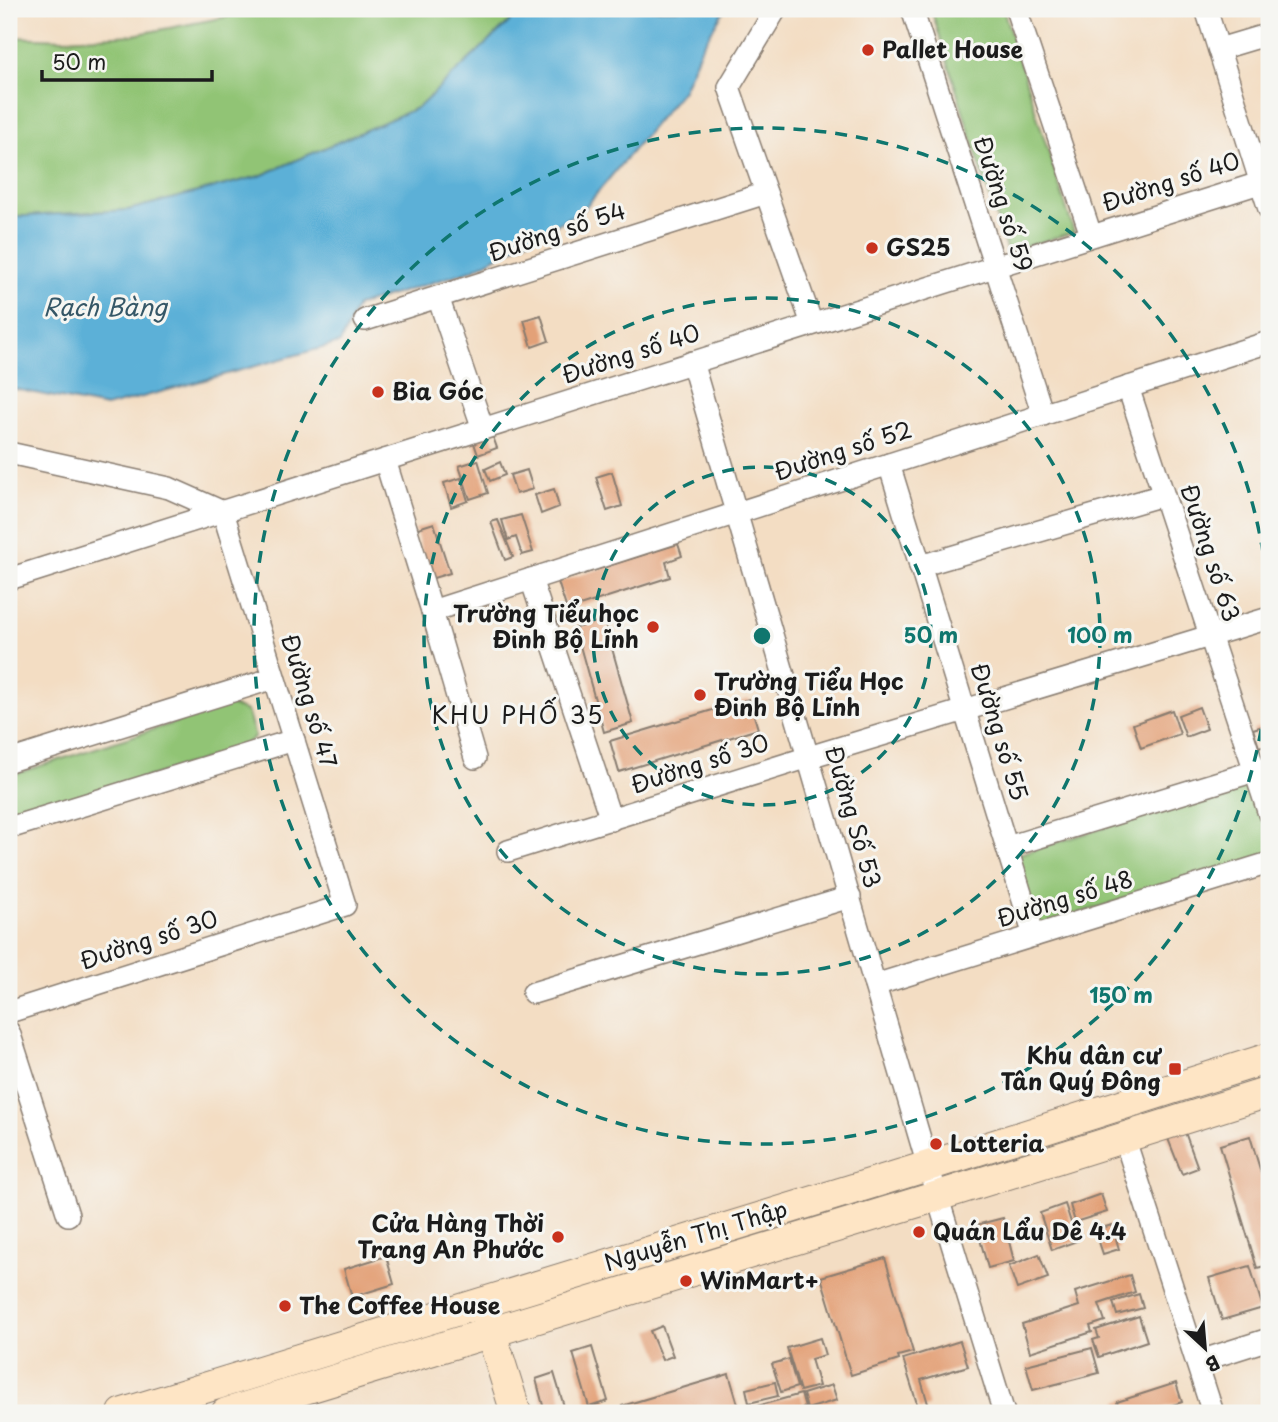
<svg xmlns="http://www.w3.org/2000/svg" width="1278" height="1422" viewBox="0 0 1278 1422" font-family="'Playpen Sans',sans-serif">
<rect width="100%" height="100%" fill="#f6f6f2"/>
<filter id="ink" filterUnits="userSpaceOnUse"><feTurbulence type="fractalNoise" baseFrequency=".0143" numOctaves="2"/><feDisplacementMap in="SourceGraphic" scale="14" xChannelSelector="R" yChannelSelector="G"/><feConvolveMatrix kernelMatrix="1 2 1 2 8 2 1 2 1" color-interpolation-filters="sRGB"/></filter>
<filter id="wash" filterUnits="userSpaceOnUse"><feTurbulence type="fractalNoise" baseFrequency=".00686" numOctaves="4" result="noise"/><feDisplacementMap in="SourceGraphic" scale="28" xChannelSelector="R" yChannelSelector="G"/><feGaussianBlur stdDeviation="1.57" result="paint"/><feColorMatrix in="noise" values="0 0 0 0 0 0 0 0 0 0 0 0 0 0 0 0 0 1.4 0 .05"/><feComposite in="paint" operator="in"/></filter>
<g filter="url(#wash)">
<rect width="100%" height="100%" fill="#f3ddc3"/>
<!-- green -->
<g fill="#91c474" stroke="#567048" stroke-width="2">
<path d="M255,9H523L419,107L260,176L128,210L9,217V37L64,39L133,35L226,17Z"/>
<path d="M931,9H1003L1074,232L1007,252Z"/>
<path d="M229,705L247,711L255,736L243,747L9,821V776Z"/>
<path d="M1251,782L1269,839V856L1037,926L1013,856Z"/>
</g>
<!-- water -->
<path fill="#5bb0d7" stroke="#3c667a" stroke-width="2" d="M523,9H725L701,48L683,90L583,210L472,270L357,306L340,343L106,407L9,388V217L128,210L260,176L419,107Z"/>
<g id="blocks">
<!-- building -->
<g fill="#e3a178">
<path d="M541,315L549,341L532,347L524,320Z"/>
<path d="M492,434L497,448L478,455L473,440Z"/>
<path d="M478,460L488,493L470,499L459,466Z"/>
<path d="M500,462L505,475L490,481L485,469Z"/>
<path d="M527,470L533,489L516,494L510,475Z"/>
<path d="M612,472L622,506L607,511L596,477Z"/>
<path d="M461,478L468,501L451,507L444,483Z"/>
<path d="M554,489L559,507L541,514L535,495Z"/>
<path d="M521,515L533,552L522,555L516,537L508,540L502,520Z"/>
<path d="M498,520L513,557L505,560L491,522Z"/>
<path d="M434,523L450,573L430,579L415,529Z"/>
<path d="M678,544L682,556L666,562L670,577L567,610L558,582Z"/>
<path d="M604,620L633,723L604,732L575,628Z"/>
<path d="M749,699L758,729L619,772L610,741Z"/>
<path d="M1199,707L1207,729L1186,737L1178,715Z"/>
<path d="M1172,710L1180,734L1141,748L1133,724Z"/>
<path d="M1269,724V744L1259,747L1253,729Z"/>
<path d="M1182,1124L1198,1168L1182,1174L1165,1131Z"/>
<path d="M1250,1136L1269,1199V1265L1257,1268L1220,1145Z"/>
<path d="M1101,1194L1107,1212L1075,1222L1070,1205Z"/>
<path d="M1065,1204L1077,1241L1052,1250L1040,1213Z"/>
<path d="M1003,1218L1014,1261L988,1268L976,1225Z"/>
<path d="M1112,1225L1119,1249L1103,1254L1095,1230Z"/>
<path d="M1039,1254L1048,1278L1017,1289L1009,1266Z"/>
<path d="M386,1256L394,1284L352,1297L344,1269Z"/>
<path d="M885,1258L913,1352L898,1356L899,1360L851,1375L821,1277Z"/>
<path d="M1250,1266L1263,1308L1222,1320L1209,1278Z"/>
<path d="M1130,1275L1135,1292L1099,1304L1105,1321L1090,1326L1092,1332L1030,1352L1022,1324L1079,1306L1075,1292Z"/>
<path d="M1139,1294L1143,1308L1117,1315L1113,1302Z"/>
<path d="M1139,1316L1147,1341L1099,1357L1093,1340L1099,1338L1096,1330Z"/>
<path d="M662,1326L673,1356L662,1360L650,1331Z"/>
<path d="M820,1338L825,1355L811,1359L819,1386L800,1391L787,1348Z"/>
<path d="M960,1341L968,1366L921,1380L929,1407L919,1410L903,1359Z"/>
<path d="M592,1347L608,1401L589,1407L573,1353Z"/>
<path d="M1092,1348L1099,1373L1033,1390L1026,1365Z"/>
<path d="M789,1359L797,1387L781,1392L772,1364Z"/>
<path d="M554,1373L566,1413H545L536,1379Z"/>
<path d="M729,1374L740,1411L733,1413H625L622,1406Z"/>
<path d="M775,1382L778,1396L749,1403L746,1389Z"/>
<path d="M1176,1383L1182,1402L1149,1413H1120L1117,1402Z"/>
<path d="M832,1385L837,1400L807,1409L803,1394Z"/>
<path d="M801,1394L805,1408L786,1413H752L750,1408Z"/>
</g>
</g>
</g>
<g filter="url(#ink)">
<use href="#blocks" fill-opacity="0" stroke="#887c70" stroke-width="2"/>
<g fill="none" stroke-linecap="round" stroke-linejoin="round">
<defs>
<g id="street">
<path d="M776,9L729,87L812,324"/>
<path d="M912,9L1043,415"/>
<path d="M1016,9L1091,235"/>
<path d="M1206,9L1269,209"/>
<path d="M1219,49L1269,34"/>
<path d="M438,297L483,429"/>
<path d="M365,320L766,193"/>
<path d="M692,362L928,1166L1004,1413"/>
<path d="M1128,387L1269,814"/>
<path d="M9,453L169,488L223,512L345,905L9,1012"/>
<path d="M385,460L432,611L475,758"/>
<path d="M889,464L1034,936"/>
<path d="M920,566L1163,495"/>
<path d="M9,579L1269,180"/>
<path d="M531,579L611,820"/>
<path d="M432,611L1269,342"/>
<path d="M9,761L274,678"/>
<path d="M9,828L294,740"/>
<path d="M1007,847L1255,771"/>
<path d="M508,851L809,757L1269,618"/>
<path d="M875,985L1269,863"/>
<path d="M533,993L850,897"/>
<path d="M9,1032L68,1215"/>
<path d="M1124,1137L1213,1413"/>
<path d="M1197,1362L1269,1339"/>
</g>
<g id="secondary">
<path d="M485,1313L516,1413"/>
<path d="M123,1413L928,1166L1269,1058"/>
<path d="M226,1413L938,1196L1269,1092"/>
</g>
</defs>
<!-- street casing -->
<use href="#street" stroke="#887c70" stroke-width="24"/>
<!-- secondary casing -->
<use href="#secondary" stroke="#887c70" stroke-width="32"/>
<!-- street -->
<use href="#street" stroke="#fff" stroke-width="21"/>
<!-- secondary -->
<use href="#secondary" stroke="#fee5c5" stroke-width="30"/>
</g>
</g>
<!-- distance rings -->
<g fill="none" stroke="#0f766e" stroke-width="3.5" stroke-dasharray="12 9">
<circle cx="762" cy="636" r="169"/>
<circle cx="762" cy="636" r="338"/>
<path d="M1269 667A508 508 0 1 1 1269 605"/>
</g>
<!-- markers -->
<g fill="#c8321e" stroke="#f6f6f2" stroke-width="2.5">
<circle cx="868" cy="50" r="7"/>
<circle cx="872" cy="248" r="7"/>
<circle cx="378" cy="392" r="7"/>
<circle cx="653" cy="627" r="7"/>
<circle cx="700" cy="695" r="7"/>
<rect x="1168" y="1062" width="14" height="14" rx="3.5"/>
<circle cx="936" cy="1144" r="7"/>
<circle cx="919" cy="1232" r="7"/>
<circle cx="558" cy="1237" r="7"/>
<circle cx="686" cy="1281" r="7"/>
<circle cx="285" cy="1306" r="7"/>
</g>
<g text-anchor="middle" stroke-width="6" stroke-linejoin="round" paint-order="stroke">
<!-- poi labels -->
<g font-size="23" font-weight="bold" fill="#1c1c1c" stroke="#f6f6f2" text-anchor="start">
<text x="882" y="58">Pallet House</text>
<text x="886" y="256">GS25</text>
<text x="392" y="400">Bia Góc</text>
<text x="639" y="622" text-anchor="end">Trường Tiểu học<tspan x="639" dy="26">Đinh Bộ Lĩnh</tspan></text>
<text x="714" y="690">Trường Tiểu Học<tspan x="714" dy="26">Đinh Bộ Lĩnh</tspan></text>
<text x="1161" y="1064" text-anchor="end">Khu dân cư<tspan x="1161" dy="26">Tân Quý Đông</tspan></text>
<text x="950" y="1152">Lotteria</text>
<text x="544" y="1232" text-anchor="end">Cửa Hàng Thời<tspan x="544" dy="26">Trang An Phước</tspan></text>
<text x="933" y="1240">Quán Lẩu Dê 4.4</text>
<text x="700" y="1289">WinMart+</text>
<text x="299" y="1314">The Coffee House</text>
</g>
<!-- street labels -->
<g font-size="23" fill="#1c1c1c" stroke="#f6f6f2">
<text transform="translate(1171 182) rotate(-18)" y="8">Đường số 40</text>
<text transform="translate(1003 204) rotate(72)" y="8">Đường số 59</text>
<text transform="translate(557 232) rotate(-18)" y="8">Đường số 54</text>
<text transform="translate(631 354) rotate(-18)" y="8">Đường số 40</text>
<text transform="translate(843 451) rotate(-18)" y="8">Đường số 52</text>
<text transform="translate(1210 553) rotate(72)" y="8">Đường số 63</text>
<text transform="translate(309 701) rotate(73)" y="8">Đường số 47</text>
<text transform="translate(999 732) rotate(73)" y="8">Đường số 55</text>
<text transform="translate(700 764) rotate(-18)" y="8">Đường số 30</text>
<text transform="translate(853 817) rotate(74)" y="8">Đường Số 53</text>
<text transform="translate(1065 899) rotate(-17)" y="8">Đường số 48</text>
<text transform="translate(149 940) rotate(-18)" y="8">Đường số 30</text>
<text transform="translate(696 1236) rotate(-17)" y="8">Nguyễn Thị Thập</text>
</g>
<!-- water labels -->
<g font-size="24" font-style="italic" fill="#355767" stroke="#f6f6f2">
<text x="105" y="316">Rạch Bàng</text>
</g>
<!-- neighbourhood labels -->
<g font-size="24" letter-spacing="2" fill="#1c1c1c" stroke="#f6f6f2">
<text x="518" y="724">KHU PHỐ 35</text>
</g>
</g>
<circle cx="762" cy="636" r="10" fill="#0f766e" stroke="#f6f6f2" stroke-width="3.5"/>
<g font-size="21" text-anchor="middle" font-weight="bold" fill="#0f766e" stroke="#f6f6f2" stroke-width="6" stroke-linejoin="round" paint-order="stroke">
<text x="931" y="643">50 m</text>
<text x="1100" y="643">100 m</text>
<text x="1121" y="1003">150 m</text>
</g>
<!-- margin -->
<rect width="1278" height="1422" fill="none" stroke="#f6f6f2" stroke-width="35"/>
<!-- north arrow -->
<g transform="translate(1205 1348) rotate(154)" stroke="#f6f6f2" stroke-width="5" paint-order="stroke">
<path d="M0-5L12 26L0 18L-12 26Z" fill="#1c1c1c"/>
<text y="-10" font-size="19" font-weight="bold" text-anchor="middle" fill="#1c1c1c">B</text>
</g>
<!-- scale -->
<path d="M42 70v10h170v-10" fill="none" stroke="#1c1c1c" stroke-width="3.5"/>
<text x="52" y="70" font-size="21" fill="#1c1c1c" stroke="#f6f6f2" stroke-width="5" paint-order="stroke">50 m</text>
</svg>
